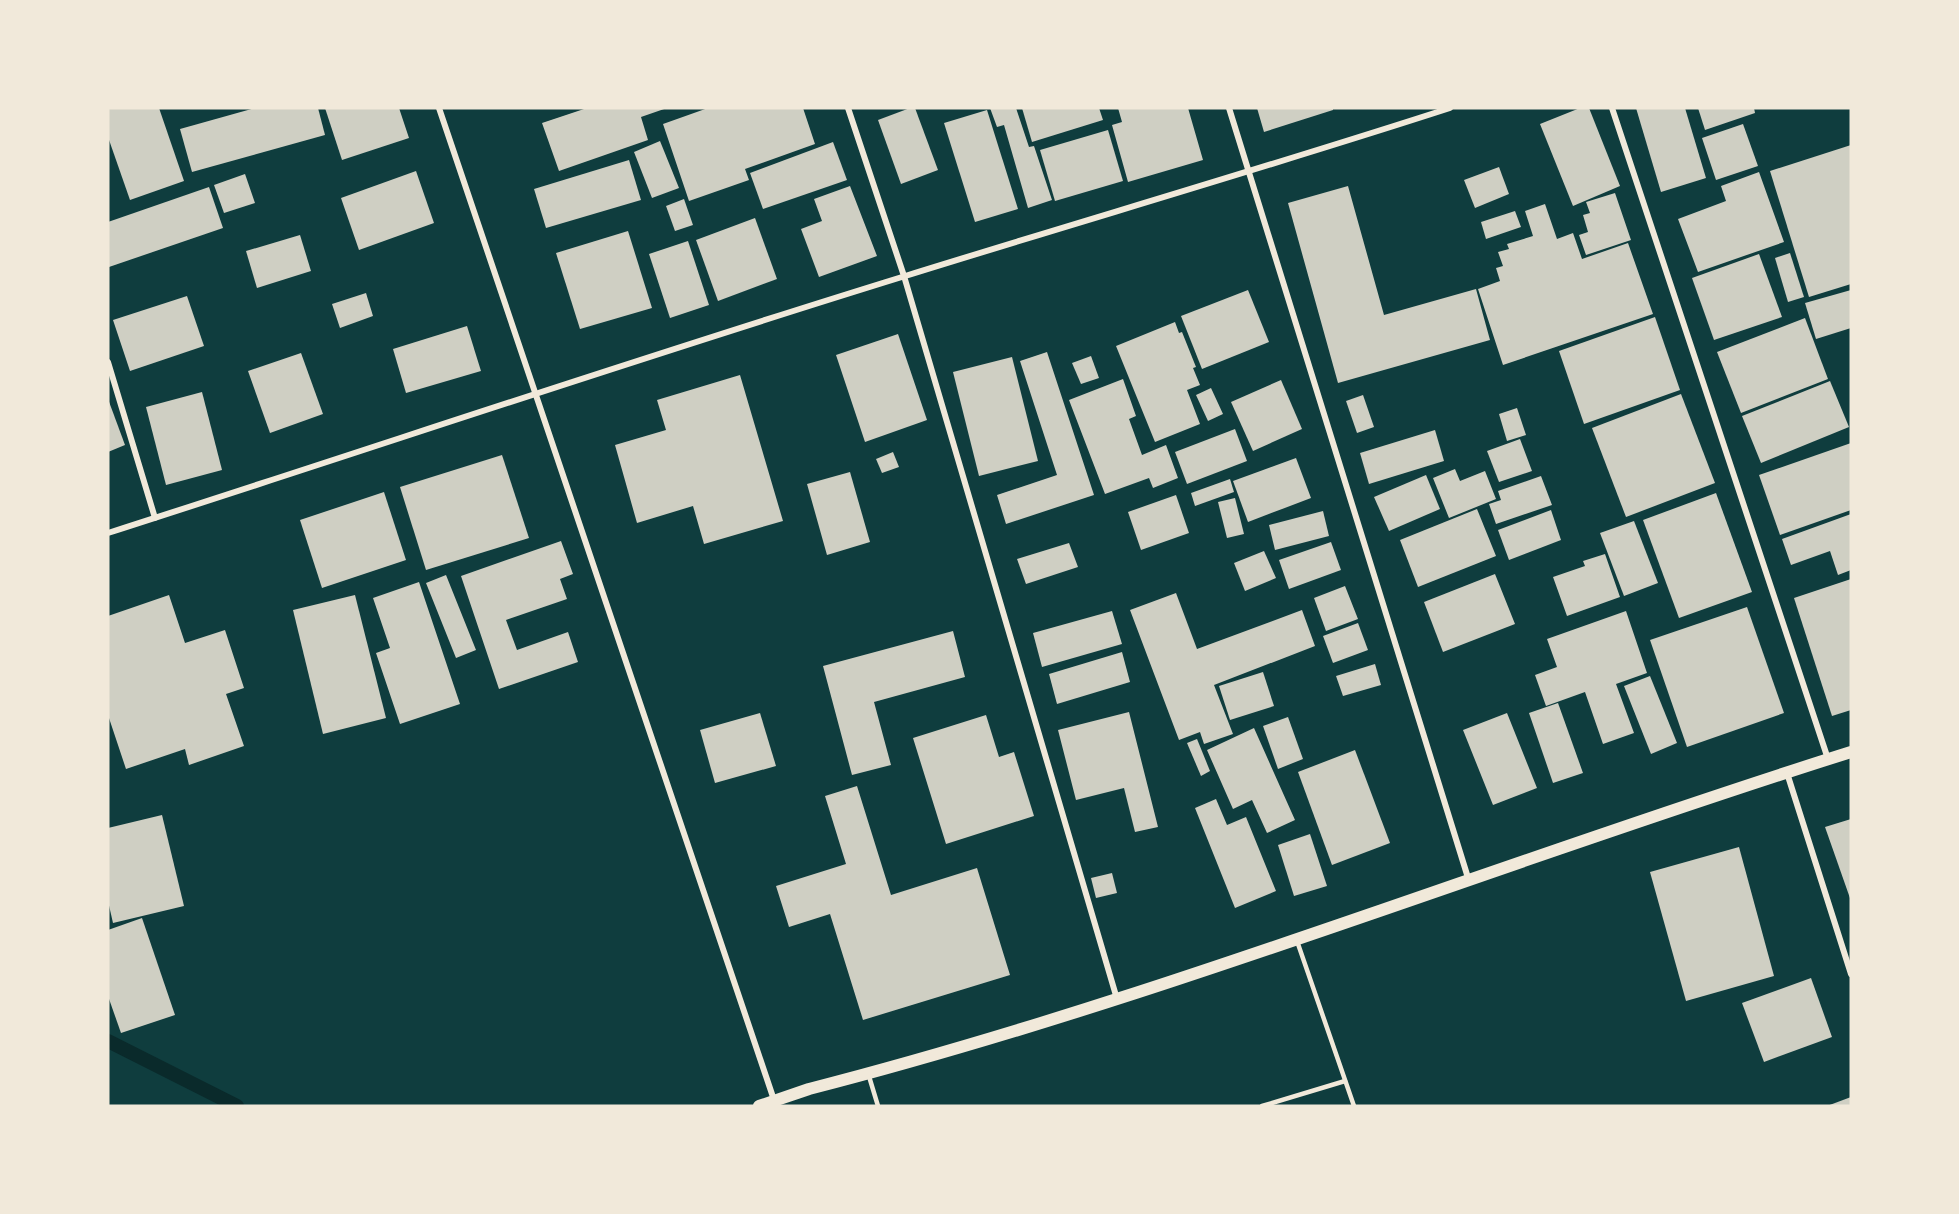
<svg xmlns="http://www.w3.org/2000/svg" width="1959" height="1214" viewBox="0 0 1959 1214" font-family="'Golos Text',sans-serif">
<rect width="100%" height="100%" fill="#0f3d3e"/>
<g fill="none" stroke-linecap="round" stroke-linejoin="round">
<!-- stream -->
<path stroke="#0a2a2b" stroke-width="14" d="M108,1041L237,1106"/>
</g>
<!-- building -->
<g fill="#cfcfc3">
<path d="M108,108H159L184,181L130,200L108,137Z"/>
<path d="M255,108H318L325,135L192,172L180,129Z"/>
<path d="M325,108H399L409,138L342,160Z"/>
<path d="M587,108H667L641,117L648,140L559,171L542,123Z"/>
<path d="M708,108H803L815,144L745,169L749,180L689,201L663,124Z"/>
<path d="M910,108H915L938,170L901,184L878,120Z"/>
<path d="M990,108H1016L1029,147L1034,146L1052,200L1028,208L1004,125L997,127Z"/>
<path d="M1022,108H1099L1103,120L1032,142Z"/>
<path d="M1118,108H1188L1203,160L1128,182L1112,125L1122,122Z"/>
<path d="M1257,108H1333V110L1264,132Z"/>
<path d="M1580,108H1589L1620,186L1573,206L1540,124Z"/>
<path d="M1636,108H1685L1706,178L1661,192Z"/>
<path d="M1698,108H1754L1755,113L1705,130Z"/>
<path d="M987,110L1018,209L975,222L944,123Z"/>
<path d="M1743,124L1758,166L1716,180L1702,138Z"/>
<path d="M1108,130L1123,181L1055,201L1040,150Z"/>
<path d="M660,141L679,188L652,198L634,152Z"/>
<path d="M833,142L847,180L763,209L750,173Z"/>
<path d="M1851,145V284L1809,297L1770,171Z"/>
<path d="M629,160L641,200L546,228L534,189Z"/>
<path d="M1499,167L1509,194L1475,208L1464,180Z"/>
<path d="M416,171L434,223L359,250L341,198Z"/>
<path d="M1759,172L1784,242L1698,272L1678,219L1726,201L1721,186Z"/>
<path d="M245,174L255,203L224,213L214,185Z"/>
<path d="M850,186L877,256L819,277L801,229L822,221L814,199Z"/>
<path d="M1348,186L1384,315L1476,289L1490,340L1338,383L1288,203Z"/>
<path d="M209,187L223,228L109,267L108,222Z"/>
<path d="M1615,193L1631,240L1586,255L1579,235L1588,232L1583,215L1590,213L1586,202Z"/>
<path d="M684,199L693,225L675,231L666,206Z"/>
<path d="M1545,204L1557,239L1573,233L1582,259L1628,243L1653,314L1503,365L1478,289L1500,281L1496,268L1503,266L1498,252L1509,249L1507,244L1533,236L1525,211Z"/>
<path d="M1515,211L1521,227L1486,239L1481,222Z"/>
<path d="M755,218L777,279L718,301L696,240Z"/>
<path d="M628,231L652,308L580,329L556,253Z"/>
<path d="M300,235L311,271L257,288L246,251Z"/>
<path d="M688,241L709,305L670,318L649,254Z"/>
<path d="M1790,253L1804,297L1788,302L1775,258Z"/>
<path d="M1759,254L1782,317L1714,340L1692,278Z"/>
<path d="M1248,290L1269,342L1202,369L1181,316Z"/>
<path d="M1851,290V328L1816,339L1805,303Z"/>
<path d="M366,293L373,316L340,328L332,304Z"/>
<path d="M187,296L204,346L130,371L113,320Z"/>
<path d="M1655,317L1680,390L1584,424L1559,351Z"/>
<path d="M1805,318L1828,379L1741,413L1717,352Z"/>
<path d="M1175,322L1179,333L1182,332L1196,367L1193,368L1200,385L1187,390L1200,424L1155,442L1116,346Z"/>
<path d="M467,326L481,371L406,393L393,349Z"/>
<path d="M898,334L927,420L865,442L836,355Z"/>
<path d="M1047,352L1094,495L1006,524L997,495L1057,475L1020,361Z"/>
<path d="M301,353L323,414L270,433L248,371Z"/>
<path d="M1091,356L1099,378L1081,384L1072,363Z"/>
<path d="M1012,357L1038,461L979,476L953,372Z"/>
<path d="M740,375L783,521L704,544L693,506L637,523L615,445L666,430L657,400Z"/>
<path d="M1123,379L1136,416L1129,419L1142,455L1166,445L1178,478L1153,488L1149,478L1105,494L1069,400Z"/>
<path d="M1281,380L1302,429L1253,451L1231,402Z"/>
<path d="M1830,381L1849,427L1761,463L1742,416Z"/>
<path d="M1211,388L1223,414L1208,421L1196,395Z"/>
<path d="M202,392L222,470L166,485L146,407Z"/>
<path d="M1681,394L1715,483L1626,517L1592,428Z"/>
<path d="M1363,395L1374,427L1357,433L1346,401Z"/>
<path d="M108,399L125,445L108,452Z"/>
<path d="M1517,408L1526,435L1507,441L1499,414Z"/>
<path d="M1235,429L1247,461L1187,484L1175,452Z"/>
<path d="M1435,430L1444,461L1369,484L1360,453Z"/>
<path d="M1520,439L1532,471L1499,482L1487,451Z"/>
<path d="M1851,443V510L1780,535L1759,475Z"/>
<path d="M893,452L899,467L882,473L876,459Z"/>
<path d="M502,455L529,538L426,570L400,487Z"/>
<path d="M1296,458L1311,498L1248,522L1233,481Z"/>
<path d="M1455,469L1460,481L1485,471L1496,499L1449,518L1433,478Z"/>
<path d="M850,472L870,542L827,555L807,484Z"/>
<path d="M1426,475L1440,509L1389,531L1374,497Z"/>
<path d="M1541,476L1552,505L1496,524L1489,504L1501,500L1498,491Z"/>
<path d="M1230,479L1234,492L1195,506L1191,493Z"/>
<path d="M384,492L406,560L322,588L300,520Z"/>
<path d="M1716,493L1752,592L1679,618L1643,520Z"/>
<path d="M1176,495L1189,533L1141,550L1128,512Z"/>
<path d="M1235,498L1244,534L1227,538L1218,502Z"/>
<path d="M1477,509L1496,556L1418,587L1400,540Z"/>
<path d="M1551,510L1561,540L1509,560L1498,530Z"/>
<path d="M1323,511L1329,536L1275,550L1269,525Z"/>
<path d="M1851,514V570L1838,575L1830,551L1791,565L1782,539Z"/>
<path d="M1634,521L1658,583L1624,596L1600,533Z"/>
<path d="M561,541L573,574L560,579L567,599L506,620L517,650L568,632L578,662L499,689L461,576Z"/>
<path d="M1331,542L1341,570L1289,589L1279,560Z"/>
<path d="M1069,543L1078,567L1026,584L1017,559Z"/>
<path d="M1264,551L1276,578L1245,591L1234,563Z"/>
<path d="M1605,554L1620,597L1567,616L1553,577L1585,566L1583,561Z"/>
<path d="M1495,574L1515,624L1443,652L1424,602Z"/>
<path d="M446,575L476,650L456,658L426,583Z"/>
<path d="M1851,579V710L1832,716L1794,598Z"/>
<path d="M419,582L460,704L400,724L376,653L390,648L373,598Z"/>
<path d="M1345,586L1358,619L1326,631L1314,598Z"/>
<path d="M1176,593L1197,649L1302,610L1315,646L1214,685L1233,734L1204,744L1200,732L1179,740L1130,610Z"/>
<path d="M169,595L185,643L225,630L244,688L226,694L244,746L189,765L185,749L126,769L108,715V616Z"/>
<path d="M355,595L386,718L323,734L293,610Z"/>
<path d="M1747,607L1784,713L1687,747L1650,640Z"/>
<path d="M1112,611L1122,644L1042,667L1033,633Z"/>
<path d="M1626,611L1647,673L1616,684L1634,733L1603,744L1585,692L1546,706L1535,675L1557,667L1547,639Z"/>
<path d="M1358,623L1368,650L1333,663L1323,636Z"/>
<path d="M953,631L965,677L874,702L891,765L852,775L823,666Z"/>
<path d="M1122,652L1130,682L1057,704L1049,674Z"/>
<path d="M1375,664L1381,685L1343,696L1336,676Z"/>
<path d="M1263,672L1274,706L1230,720L1219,686Z"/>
<path d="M1650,676L1677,743L1651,754L1624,686Z"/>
<path d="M1558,703L1583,773L1553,783L1529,713Z"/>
<path d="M1129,712L1158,827L1135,832L1124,788L1076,800L1058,730Z"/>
<path d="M760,713L776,766L715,783L700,730Z"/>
<path d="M1507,713L1537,788L1493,805L1463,730Z"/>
<path d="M986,715L999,757L1014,752L1034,816L946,844L913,738Z"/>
<path d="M1288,717L1303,759L1278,769L1263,726Z"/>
<path d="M1254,728L1295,820L1267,833L1252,800L1233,809L1207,750Z"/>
<path d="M1197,739L1210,771L1201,776L1187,743Z"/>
<path d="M1355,750L1390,843L1332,865L1298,772Z"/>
<path d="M857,786L891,895L977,868L1010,975L863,1020L830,914L789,927L776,886L846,864L825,796Z"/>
<path d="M1216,799L1227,825L1246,817L1276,891L1235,908L1195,808Z"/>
<path d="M162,815L184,906L113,923L108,901V828Z"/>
<path d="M1851,819V901L1825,827Z"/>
<path d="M1310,834L1327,886L1294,896L1278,845Z"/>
<path d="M1739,847L1774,976L1686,1001L1650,872Z"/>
<path d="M1112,873L1117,893L1096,898L1091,878Z"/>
<path d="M142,918L175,1015L121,1033L108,996V930Z"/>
<path d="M1811,978L1832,1037L1764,1062L1742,1003Z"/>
<path d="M1851,1097V1106H1827Z"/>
</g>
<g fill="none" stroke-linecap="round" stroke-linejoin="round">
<!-- service -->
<g stroke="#f1e9da" stroke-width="4.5">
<path d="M1297,941L1354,1106"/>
<path d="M868,1073L878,1106"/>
<path d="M1262,1106L1345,1081"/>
</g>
<!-- minor -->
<g stroke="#f1e9da" stroke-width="6">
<path d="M439,108L774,1100"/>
<path d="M848,108L904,276L1117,999"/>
<path d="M1229,108L1469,881"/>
<path d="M1612,108L1828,759"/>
<path d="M108,362L155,518"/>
<path d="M108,533C373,448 636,359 902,277C1085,220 1268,167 1450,108"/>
<path d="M1787,773L1851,974"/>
</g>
<!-- secondary -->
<path stroke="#f1e9da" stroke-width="12" d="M759,1106L809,1089C1163,998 1503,861 1851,752"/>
</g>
<!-- border -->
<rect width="1959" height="1214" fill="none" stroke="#f1e9da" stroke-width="219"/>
</svg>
